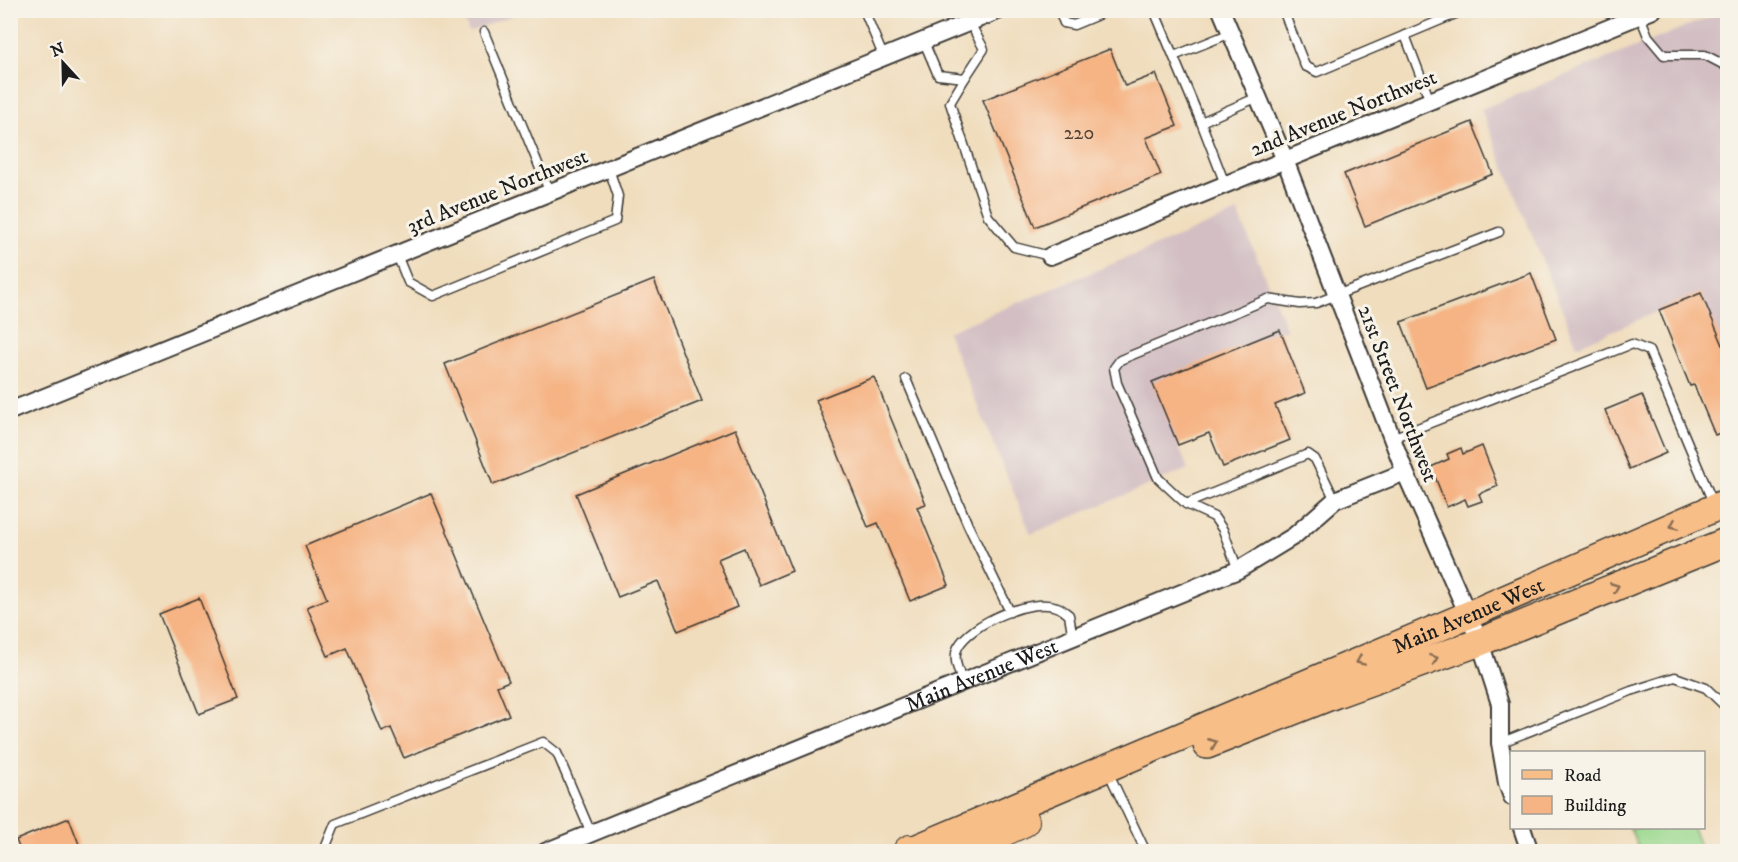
<svg xmlns="http://www.w3.org/2000/svg" width="1738" height="862" viewBox="0 0 1738 862" font-family="'IM FELL DW Pica',serif">
<rect width="100%" height="100%" fill="#f7f3e8"/>
<filter id="ink" filterUnits="userSpaceOnUse"><feTurbulence type="fractalNoise" baseFrequency=".0167" numOctaves="2"/><feDisplacementMap in="SourceGraphic" scale="12" xChannelSelector="R" yChannelSelector="G"/><feConvolveMatrix kernelMatrix="1 2 1 2 8 2 1 2 1" color-interpolation-filters="sRGB"/></filter>
<filter id="wash" filterUnits="userSpaceOnUse"><feTurbulence type="fractalNoise" baseFrequency=".008" numOctaves="4" result="noise"/><feDisplacementMap in="SourceGraphic" scale="24" xChannelSelector="R" yChannelSelector="G"/><feGaussianBlur stdDeviation="1.35" result="paint"/><feColorMatrix in="noise" values="0 0 0 0 0 0 0 0 0 0 0 0 0 0 0 0 0 1.4 0 .05"/><feComposite in="paint" operator="in"/></filter>
<g filter="url(#wash)">
<rect width="100%" height="100%" fill="#f0ddbd"/>
<!-- industrial -->
<g fill="#d2bec3">
<path d="M460,11H523L469,32Z"/>
<path d="M1725,11H1727V349L1725,350L1701,293L1577,346L1481,109Z"/>
<path d="M1238,212L1287,330H1280L1152,382L1188,469L1031,534L947,332Z"/>
</g>
<!-- green -->
<path fill="#99d88d" stroke="#5a7a54" stroke-width="1.5" d="M1630,828H1693L1700,846L1699,851H1640Z"/>
<g id="blocks">
<!-- building -->
<g fill="#f6b383">
<path d="M1110,49L1125,86L1156,74L1177,126L1146,138L1161,175L1035,227L983,100Z"/>
<path d="M1472,122L1493,174L1365,226L1344,174Z"/>
<path d="M1531,273L1556,339L1426,388L1401,322Z"/>
<path d="M654,280L702,401L493,485L445,364Z"/>
<path d="M1701,293L1728,357V430L1715,435L1694,385L1690,386L1659,310Z"/>
<path d="M1280,330L1305,393L1275,405L1290,440L1223,467L1209,433L1178,445L1152,382Z"/>
<path d="M874,377L926,504L917,507L949,585L910,601L878,523L868,527L816,400Z"/>
<path d="M1642,395L1666,453L1629,469L1605,410Z"/>
<path d="M735,429L792,571L759,585L744,548L718,559L737,607L678,631L658,581L618,597L576,494Z"/>
<path d="M1482,446L1498,486L1479,494L1482,501L1468,506L1465,499L1447,507L1431,467L1449,459L1447,454L1461,448L1463,454Z"/>
<path d="M431,493L509,681L497,686L509,715L404,758L391,728L382,732L347,648L328,656L307,607L327,599L305,546Z"/>
<path d="M199,598L238,699L199,714L159,614Z"/>
<path d="M69,818L82,852H21L16,840Z"/>
</g>
</g>
</g>
<g filter="url(#ink)">
<use href="#blocks" fill-opacity="0" stroke="#3c3934" stroke-width="1.5"/>
<g fill="none" stroke-linecap="round" stroke-linejoin="round">
<defs>
<g id="lane">
<path d="M864,10L884,58"/>
<path d="M1059,10L1064,23L1074,25L1110,10"/>
<path d="M1154,10L1201,122L1225,184"/>
<path d="M1283,10L1305,66L1317,72L1465,10"/>
<path d="M1640,16L1648,36L1664,55H1705L1728,67"/>
<path d="M484,32L550,193"/>
<path d="M1405,35L1430,101"/>
<path d="M924,42L938,75L965,78L984,49L970,23"/>
<path d="M1174,56L1231,33"/>
<path d="M965,78L950,103L988,216L1014,247L1050,256"/>
<path d="M1201,122L1258,97"/>
<path d="M397,255L408,282L433,296L615,221L618,196L609,169"/>
<path d="M906,379L968,525L1010,612"/>
<path d="M1392,438L1632,344L1649,351L1714,505"/>
<path d="M1186,504L1308,454L1315,459L1335,500"/>
<path d="M1238,570L1223,530L1214,517L1186,504L1158,478L1117,383L1114,368L1120,360L1268,299L1300,304L1316,303L1499,232"/>
<path d="M963,683C959,672 952,658 958,647C971,623 1031,597 1057,607C1061,608 1065,612 1069,615L1073,638"/>
<path d="M1500,743L1631,691L1675,677L1706,688L1728,709"/>
<path d="M1113,782L1146,852"/>
<path d="M328,852L326,846L335,824L543,742L557,753L591,833"/>
</g>
<g id="street">
<path d="M1221,10L1285,160L1405,472L1480,642L1500,704V743L1507,783L1512,797"/>
<path d="M1050,256L1653,10"/>
<path d="M10,411L1000,10"/>
<path d="M1522,828L1530,852"/>
<path id="s1" d="M545,852L1238,570L1294,536L1335,500L1405,472"/>
</g>
<g id="primary">
<path d="M1207,745L1336,694L1480,642L1728,541"/>
<path id="s2" d="M910,851L1466,616L1728,502"/>
</g>
<g id="highway">
<path d="M909,852L910,851"/>
<path d="M955,852L1023,821"/>
</g>
</defs>
<!-- lane casing -->
<use href="#lane" stroke="#3c3934" stroke-width="11"/>
<!-- street casing -->
<use href="#street" stroke="#3c3934" stroke-width="20"/>
<!-- primary casing -->
<use href="#primary" stroke="#3c3934" stroke-width="30"/>
<!-- highway casing -->
<use href="#highway" stroke="#3c3934" stroke-width="34"/>
<!-- lane -->
<use href="#lane" stroke="#fff" stroke-width="8"/>
<!-- street -->
<use href="#street" stroke="#fff" stroke-width="16"/>
<!-- primary -->
<use href="#primary" stroke="#f7be88" stroke-width="27"/>
<!-- highway -->
<use href="#highway" stroke="#f7be88" stroke-width="32"/>
</g>
<!-- one-way arrows -->
<defs><path id="oneway-chevron" d="M-2-3.5L2.5 0L-2 3.5" fill="none" stroke-width="1.6" stroke-linecap="round" stroke-linejoin="round" transform="scale(1.5)"/></defs>
<g stroke="#8a6d52">
<use href="#oneway-chevron" transform="translate(1674 525) rotate(156)"/>
<use href="#oneway-chevron" transform="translate(1615 587) rotate(-22)"/>
<use href="#oneway-chevron" transform="translate(1434 659) rotate(-20)"/>
<use href="#oneway-chevron" transform="translate(1360 661) rotate(157)"/>
<use href="#oneway-chevron" transform="translate(1213 743) rotate(-22)"/>
</g>
</g>
<g text-anchor="middle" stroke-width="6" stroke-linejoin="round" paint-order="stroke">
<!-- number labels -->
<g font-size="20" fill="#524236">
<text x="1079" y="139">220</text>
</g>
<!-- street labels -->
<g font-size="22" fill="#1c1c1c" stroke="#f7f3e8">
<text transform="translate(1343 112) rotate(-22)" y="8">2nd Avenue Northwest</text>
<text transform="translate(497 190) rotate(-22)" y="8">3rd Avenue Northwest</text>
<text transform="translate(1399 393) rotate(69)" y="8">21st Street Northwest</text>
<text dy="8" stroke="none"><textPath href="#s2" startOffset="606">Main Avenue West</textPath></text>
<text dy="8" stroke="none"><textPath href="#s1" startOffset="471">Main Avenue West</textPath></text>
</g>
</g>
<!-- margin -->
<rect width="1738" height="862" fill="none" stroke="#f7f3e8" stroke-width="36"/>
<!-- legend -->
<rect x="1510" y="751" width="195" height="78" fill="#f7f3e8" stroke="#9f9d96" stroke-width="1.5"/>
<rect x="1522" y="770" width="30" height="9" fill="#f7be88" stroke="#9f9d96" stroke-width="1.5"/>
<text x="1564" y="781" font-size="18" fill="#1c1c1c">Road</text>
<rect x="1522" y="796" width="30" height="18" fill="#f6b383" stroke="#9f9d96" stroke-width="1.5"/>
<text x="1564" y="811" font-size="18" fill="#1c1c1c">Building</text>
<!-- north arrow -->
<g transform="translate(63 63) rotate(338)" stroke="#f7f3e8" stroke-width="4.5" paint-order="stroke">
<path d="M0-4.5L10 22L0 15L-10 22Z" fill="#1c1c1c"/>
<text y="-9" font-size="16" font-weight="bold" text-anchor="middle" fill="#1c1c1c">N</text>
</g>
</svg>
